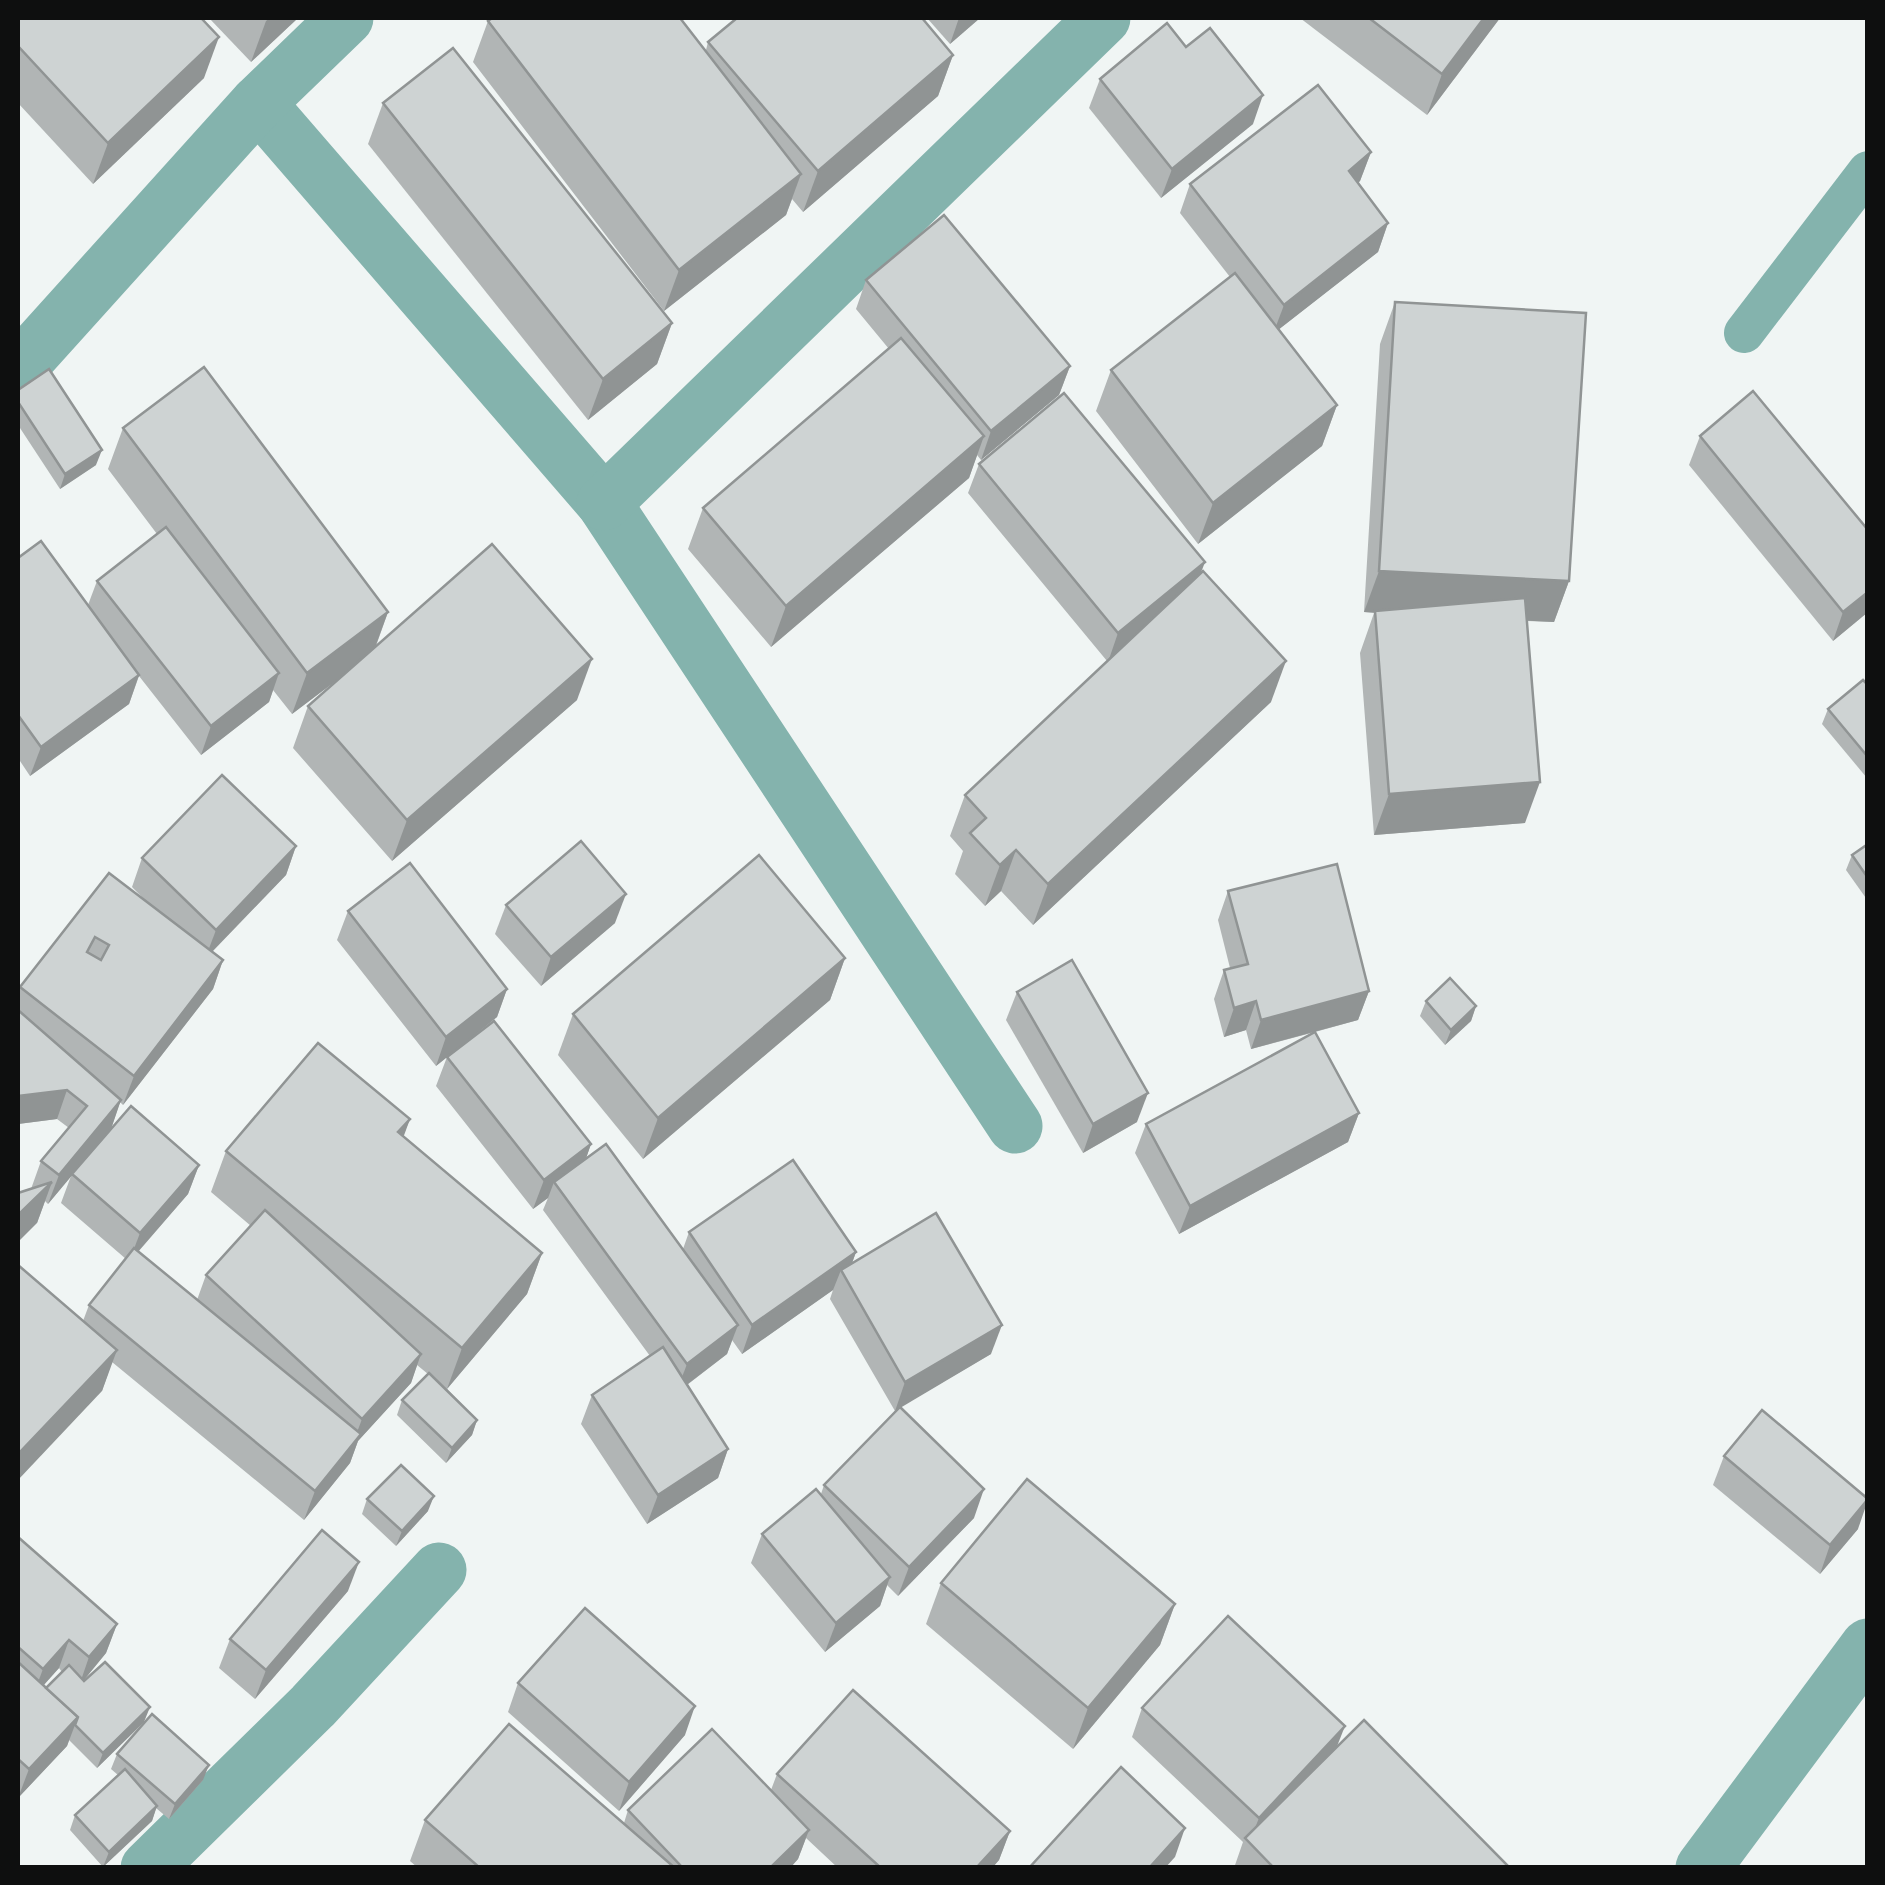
<svg xmlns="http://www.w3.org/2000/svg" width="1885" height="1885" viewBox="0 0 1885 1885" font-family="'Nunito Sans',sans-serif">
<rect width="100%" height="100%" fill="#f0f5f4"/>
<g fill="none" stroke-linecap="round" stroke-linejoin="round">
<!-- lane -->
<path stroke="#84b3ad" stroke-width="40" d="M1744,333L1868,171"/>
<!-- street -->
<g stroke="#84b3ad" stroke-width="55">
<path d="M258,103L604,503L1015,1126"/>
<path d="M18,369L258,103L346,18"/>
<path d="M604,503L1103,18"/>
<path d="M148,1868L313,1706L439,1570"/>
<path d="M1703,1868L1868,1646"/>
</g>
</g>
<!-- wall -->
<g fill="#b1b5b5" fill-rule="evenodd">
<path d="M18,18L204,78L93,184L18,103Z"/>
<path d="M209,18H298L251,62Z"/>
<path d="M927,18H980L950,44Z"/>
<path d="M1300,18H1500L1427,115Z"/>
<path d="M488,21L706,50L708,42L953,55L938,96L803,212L792,199L786,215L664,311L473,62Z"/>
<path d="M1186,47L1253,124L1161,198L1089,108L1100,79Z"/>
<path d="M383,103L672,323L657,364L588,420L368,144Z"/>
<path d="M1371,152L1360,181L1358,183L1388,223L1378,252L1279,329L1337,405L1322,446L1198,544L1096,411L1111,370L1230,277L1180,213L1190,184Z"/>
<path d="M866,280L1070,366L1059,395L981,460L977,455L969,478L771,647L688,549L703,508L889,349L856,309Z"/>
<path d="M1395,302L1569,581L1554,622L1527,621L1525,823L1374,835L1360,653L1374,613L1364,612L1380,344Z"/>
<path d="M18,390L96,465L60,489L18,425Z"/>
<path d="M123,428L388,612L376,646L577,700L392,861L293,748L308,706L338,679L292,714L273,690L269,702L201,755L139,676L129,704L30,776L18,758V558L88,605L97,581L157,534L108,469Z"/>
<path d="M1700,436L1868,612L1833,641L1689,465Z"/>
<path d="M979,464L1201,573L1271,702L1033,925L1001,891L985,906L955,874L963,851L950,836L965,795L1107,661L968,493Z"/>
<path d="M1868,685V777L1867,778L1822,724L1828,709Z"/>
<path d="M1868,844V901L1846,870L1852,855Z"/>
<path d="M296,846L286,875L212,952L223,960L213,989L123,1105L120,1102L111,1129L199,1165L188,1194L138,1252L197,1300L206,1275L251,1226L211,1192L226,1151L410,1119L403,1136L542,1253L527,1294L447,1389L477,1420L472,1435L446,1463L397,1415L402,1400L428,1374L417,1365L411,1383L358,1441L350,1463L304,1520L112,1362L102,1391L83,1321L89,1305L126,1259L61,1203L71,1176L48,1204L45,1201L37,1223L31,1189L41,1161L69,1128L57,1119L18,1124V995L20,987L144,899L132,887L142,858Z"/>
<path d="M1228,891L1369,991L1358,1020L1315,1032L1359,1113L1348,1142L1179,1234L1135,1153L1146,1124L1315,1032L1251,1049L1246,1030L1224,1037L1214,999L1224,970L1230,968L1218,920Z"/>
<path d="M506,905L615,923L541,986L495,934Z"/>
<path d="M348,911L507,989L497,1017L451,1054L591,1144L586,1158L683,1249L689,1232L856,1252L852,1263L991,1354L900,1407L974,1518L898,1596L887,1585L880,1606L825,1652L751,1563L762,1534L821,1494L824,1485L899,1408L895,1411L830,1299L833,1290L742,1354L732,1340L727,1354L687,1385L728,1449L718,1478L647,1524L581,1424L592,1395L650,1356L543,1210L548,1198L533,1209L436,1086L447,1057L436,1066L337,940Z"/>
<path d="M845,958L830,1000L643,1159L558,1055L573,1014Z"/>
<path d="M1017,992L1137,1122L1083,1153L1006,1020Z"/>
<path d="M1426,1001L1476,1006L1471,1021L1445,1045L1420,1016Z"/>
<path d="M1724,1456L1858,1529L1820,1574L1713,1485Z"/>
<path d="M367,1499L428,1511L396,1546L362,1514Z"/>
<path d="M18,1537L117,1624L106,1653L84,1680L144,1722L97,1768L69,1740L67,1746L18,1798ZM59,1668L62,1672L46,1688L43,1686Z"/>
<path d="M941,1583L1175,1604L1160,1645L1073,1749L926,1624Z"/>
<path d="M348,1591L255,1699L219,1668L230,1639Z"/>
<path d="M518,1683L685,1735L619,1811L508,1712Z"/>
<path d="M1142,1708L1337,1746L1510,1868H1234L1243,1842L1132,1737Z"/>
<path d="M117,1754L203,1780L169,1819L156,1808L152,1821L103,1867L70,1830L75,1815L118,1775L111,1769Z"/>
<path d="M777,1774L1010,1831L999,1860L992,1868H838L806,1838L798,1859L790,1868H418L410,1861L425,1820L624,1823L628,1810L771,1790Z"/>
</g>
<!-- shaded-wall -->
<g fill="#909494">
<path d="M270,18H298L251,62L266,21Z"/>
<path d="M959,18H980L950,44Z"/>
<path d="M1484,18H1500L1427,115L1442,74Z"/>
<path d="M219,37L204,78L93,184L108,143Z"/>
<path d="M953,55L938,96L803,212L818,171Z"/>
<path d="M1263,95L1253,124L1161,198L1172,169Z"/>
<path d="M1371,152L1360,181L1338,199L1349,171Z"/>
<path d="M801,174L786,215L664,311L679,270Z"/>
<path d="M1388,223L1378,252L1273,334L1284,305Z"/>
<path d="M672,323L657,364L588,420L603,379Z"/>
<path d="M1070,366L1059,395L981,460L991,431Z"/>
<path d="M1337,405L1322,446L1198,544L1213,503Z"/>
<path d="M984,436L969,478L771,647L786,606Z"/>
<path d="M102,450L96,465L60,489L65,474Z"/>
<path d="M1205,562L1194,591L1108,662L1118,633Z"/>
<path d="M1379,571L1569,581L1554,622L1364,612Z"/>
<path d="M1868,592V612L1833,641L1843,612Z"/>
<path d="M388,612L373,653L292,714L307,673Z"/>
<path d="M592,659L577,700L392,861L407,820Z"/>
<path d="M1286,661L1271,702L1033,925L1048,884Z"/>
<path d="M279,673L269,702L201,755L211,726Z"/>
<path d="M139,675L129,704L30,776L41,747Z"/>
<path d="M1540,782L1525,823L1374,835L1389,794Z"/>
<path d="M296,846L286,875L205,959L216,930Z"/>
<path d="M1016,850L1001,891L985,906L1000,865Z"/>
<path d="M626,894L615,923L541,986L551,957Z"/>
<path d="M845,958L830,1000L643,1159L658,1118Z"/>
<path d="M223,960L213,989L123,1105L134,1076Z"/>
<path d="M507,989L497,1017L436,1066L446,1037Z"/>
<path d="M1369,991L1358,1020L1251,1049L1261,1020Z"/>
<path d="M1256,1001L1246,1030L1224,1037L1234,1008Z"/>
<path d="M1476,1006L1471,1021L1445,1045L1451,1030Z"/>
<path d="M67,1090L57,1119L18,1124V1096Z"/>
<path d="M1148,1093L1137,1122L1083,1153L1093,1124Z"/>
<path d="M121,1100L111,1129L48,1204L59,1175Z"/>
<path d="M1359,1113L1348,1142L1179,1234L1190,1206Z"/>
<path d="M410,1119L395,1160L398,1132Z"/>
<path d="M591,1144L581,1173L554,1182L548,1198L533,1209L544,1180Z"/>
<path d="M199,1165L188,1194L129,1262L140,1233Z"/>
<path d="M52,1182L37,1223L18,1242V1215Z"/>
<path d="M856,1252L846,1280L841,1270L833,1290L742,1354L752,1325Z"/>
<path d="M542,1253L527,1294L447,1389L462,1348Z"/>
<path d="M738,1325L727,1354L676,1393L687,1364Z"/>
<path d="M1002,1325L991,1354L895,1411L905,1382Z"/>
<path d="M117,1350L102,1391L18,1480V1454Z"/>
<path d="M421,1354L411,1383L358,1441L350,1463L304,1520L315,1491L353,1443L362,1419Z"/>
<path d="M477,1420L472,1435L446,1463L452,1448Z"/>
<path d="M728,1449L718,1478L647,1524L658,1495Z"/>
<path d="M984,1489L974,1518L898,1596L909,1567Z"/>
<path d="M434,1496L428,1511L396,1546L402,1531Z"/>
<path d="M1868,1500L1858,1529L1820,1574L1830,1545Z"/>
<path d="M359,1562L348,1591L255,1699L266,1670Z"/>
<path d="M890,1577L880,1606L825,1652L836,1623Z"/>
<path d="M1175,1604L1160,1645L1073,1749L1088,1708Z"/>
<path d="M117,1624L106,1653L79,1686L89,1657Z"/>
<path d="M69,1640L59,1668L32,1698L43,1669Z"/>
<path d="M695,1706L685,1735L619,1811L629,1782Z"/>
<path d="M150,1707L144,1722L97,1768L103,1753Z"/>
<path d="M78,1717L67,1746L18,1798L29,1769Z"/>
<path d="M1345,1726L1334,1754L1249,1843L1259,1818Z"/>
<path d="M209,1765L203,1780L169,1819L175,1804Z"/>
<path d="M157,1806L152,1821L103,1867L109,1852Z"/>
<path d="M1185,1828L1175,1857L1165,1868H1149Z"/>
<path d="M809,1830L798,1859L790,1868H770Z"/>
<path d="M1010,1831L999,1860L992,1868H976Z"/>
</g>
<!-- building -->
<g fill="#ced3d3" stroke="#909494" stroke-width="2.5" fill-rule="evenodd">
<path d="M18,18H201L219,37L108,143L18,46Z"/>
<path d="M492,18H680L801,174L679,270L488,21Z"/>
<path d="M737,18H922L953,55L818,171L708,42Z"/>
<path d="M1369,18H1484L1442,74Z"/>
<path d="M1167,23L1186,47L1210,28L1263,95L1172,169L1100,79Z"/>
<path d="M453,48L672,323L603,379L383,103Z"/>
<path d="M1318,85L1371,152L1349,171L1388,223L1284,305L1190,184Z"/>
<path d="M944,215L1070,366L991,431L866,280Z"/>
<path d="M1235,273L1337,405L1213,503L1111,370Z"/>
<path d="M1395,302L1586,313L1569,581L1379,571Z"/>
<path d="M901,338L984,436L786,606L703,508Z"/>
<path d="M204,367L388,612L307,673L123,428Z"/>
<path d="M49,369L102,450L65,474L18,402V390Z"/>
<path d="M1753,391L1868,530V592L1843,612L1700,436Z"/>
<path d="M1064,393L1205,562L1118,633L979,464Z"/>
<path d="M166,527L279,673L211,726L97,581Z"/>
<path d="M41,541L139,675L41,747L18,715V558Z"/>
<path d="M492,544L592,659L407,820L308,706Z"/>
<path d="M1203,571L1286,661L1048,884L1016,850L1000,865L970,833L986,818L965,795Z"/>
<path d="M1525,598L1540,782L1389,794L1375,611Z"/>
<path d="M1863,680L1868,685V757L1828,709Z"/>
<path d="M222,775L296,846L216,930L142,858Z"/>
<path d="M581,841L626,894L551,957L506,905Z"/>
<path d="M1868,844V878L1852,855Z"/>
<path d="M759,855L845,958L658,1118L573,1014Z"/>
<path d="M410,863L507,989L446,1037L348,911Z"/>
<path d="M1337,864L1369,991L1261,1020L1256,1001L1234,1008L1224,970L1248,964L1228,891Z"/>
<path d="M109,873L223,960L134,1076L20,987ZM95,937L109,945L101,960L87,952Z"/>
<path d="M1072,960L1148,1093L1093,1124L1017,992Z"/>
<path d="M1450,978L1476,1006L1451,1030L1426,1001Z"/>
<path d="M18,1010L121,1100L59,1175L41,1161L87,1106L67,1090L18,1096Z"/>
<path d="M494,1021L591,1144L544,1180L447,1057Z"/>
<path d="M1315,1032L1359,1113L1190,1206L1146,1124Z"/>
<path d="M318,1043L410,1119L398,1132L542,1253L462,1348L226,1151Z"/>
<path d="M131,1106L199,1165L140,1233L72,1174Z"/>
<path d="M606,1144L738,1325L687,1364L554,1182Z"/>
<path d="M793,1160L856,1252L752,1325L689,1232Z"/>
<path d="M52,1182L18,1215V1193Z"/>
<path d="M265,1210L421,1354L362,1419L206,1275Z"/>
<path d="M936,1213L1002,1325L905,1382L841,1270Z"/>
<path d="M134,1248L361,1434L315,1491L89,1305Z"/>
<path d="M18,1265L117,1350L18,1454Z"/>
<path d="M663,1347L728,1449L658,1495L592,1395Z"/>
<path d="M429,1373L477,1420L452,1448L402,1400Z"/>
<path d="M900,1407L984,1489L909,1567L824,1485Z"/>
<path d="M1762,1410L1868,1499L1830,1545L1724,1456Z"/>
<path d="M401,1465L434,1496L402,1531L367,1499Z"/>
<path d="M1027,1479L1175,1604L1088,1708L941,1583Z"/>
<path d="M816,1489L890,1577L836,1623L762,1534Z"/>
<path d="M322,1530L359,1562L266,1670L230,1639Z"/>
<path d="M18,1537L117,1624L89,1657L69,1640L43,1669L18,1647Z"/>
<path d="M585,1608L695,1706L629,1782L518,1683Z"/>
<path d="M1228,1616L1345,1726L1259,1818L1142,1708Z"/>
<path d="M18,1662L78,1717L29,1769L18,1759Z"/>
<path d="M105,1662L150,1707L103,1753L75,1725L78,1717L46,1688L69,1665L84,1681Z"/>
<path d="M853,1690L1010,1831L976,1868H881L777,1774Z"/>
<path d="M152,1714L209,1765L175,1804L117,1754Z"/>
<path d="M1364,1720L1510,1868H1274L1245,1838Z"/>
<path d="M509,1724L675,1868H480L425,1820Z"/>
<path d="M712,1729L809,1830L770,1868H683L628,1810Z"/>
<path d="M1121,1767L1185,1828L1149,1868H1029Z"/>
<path d="M125,1769L157,1806L109,1852L75,1815Z"/>
</g>
<!-- border -->
<rect width="1885" height="1885" fill="none" stroke="#0e0f0f" stroke-width="40"/>
</svg>
